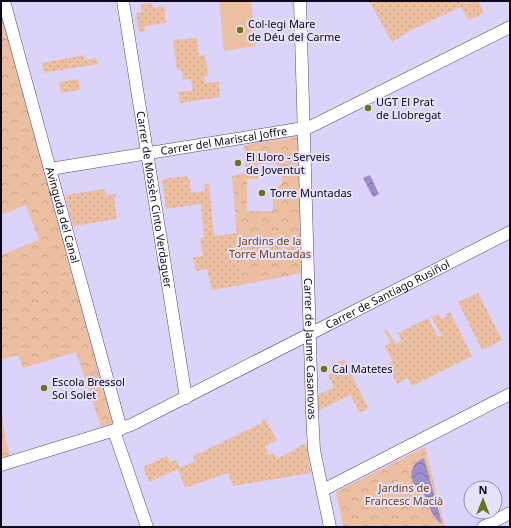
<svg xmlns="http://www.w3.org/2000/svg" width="511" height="528" viewBox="0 0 511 528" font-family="'Noto Sans',sans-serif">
<defs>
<pattern id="forest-crowns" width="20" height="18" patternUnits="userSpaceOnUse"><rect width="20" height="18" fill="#ecbfa1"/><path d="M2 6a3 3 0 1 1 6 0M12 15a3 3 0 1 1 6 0" fill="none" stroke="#c9a38a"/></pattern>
<pattern id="garden-dots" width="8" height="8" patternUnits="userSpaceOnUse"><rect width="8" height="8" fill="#ecbfa1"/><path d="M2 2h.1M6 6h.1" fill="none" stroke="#c9a38a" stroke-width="1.8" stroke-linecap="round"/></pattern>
<pattern id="water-waves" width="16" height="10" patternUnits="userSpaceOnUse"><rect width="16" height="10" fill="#9c8dcb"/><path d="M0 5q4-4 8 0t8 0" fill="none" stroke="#7e71a4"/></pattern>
</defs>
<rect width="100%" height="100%" fill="#dbd3f9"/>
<!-- grass -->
<path fill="#ecbfa1" d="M219,1H251L256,46L224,51Z"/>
<!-- forest -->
<g fill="url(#forest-crowns)" fill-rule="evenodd">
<path d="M1,1H10L123,420L101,427L76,352L23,368L18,355L1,360V255L39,240L26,205L1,215Z"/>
<path d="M298,137L302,273L241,285L232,176L246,173L244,145ZM258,164H277V173L282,176V183L277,187L278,199H273V211H247V179H258Z"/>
<path d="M1,409L6,442L11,458L1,461Z"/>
<path d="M425,447L445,527H343L336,492Z"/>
</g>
<!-- garden -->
<g fill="url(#garden-dots)">
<path d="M369,1L385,2L388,1H464L465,3L478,1L484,13L468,20L461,7L411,30L392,42Z"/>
<path d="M152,3L153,8L164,6L166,23L145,26V31L139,32L136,13L142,12L141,4Z"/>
<path d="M197,38L199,56L205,55L208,76L204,77L205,83L219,82L220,97L180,103L178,92L193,90L191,79L183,80L182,70H177L173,40Z"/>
<path d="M84,55L85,60L96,58L98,64L44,73L42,63Z"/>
<path d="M78,79L80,90L61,93L59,82Z"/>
<path d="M187,176L188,179H190L191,193L205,191L204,184H209L214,236L237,233L241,285L212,290L207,269L196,271L193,257L203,256L200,238H204L201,204L166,209L162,179Z"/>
<path d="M105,189L106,195L115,194L116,198H114L117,219L73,226L65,195Z"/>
<path d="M478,293L502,340L482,350L458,302Z"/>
<path d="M450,312L472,356L412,386L408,378L397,384L388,365L393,362L385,346L391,343L384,331L387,330L396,344L402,341L398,333L428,318L438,337L442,335L431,317L438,314L441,319L447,317L446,314Z"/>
<path d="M344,359L368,408L360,413L350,395L318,411V395L334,387L328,375L333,373L330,366Z"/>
<path d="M265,419L277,440L265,447L269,455L274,453L277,459L306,443L311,473L233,486L228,473L185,488L178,469L149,482L143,467L167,456L170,462L176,460L180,468L195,461L193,456L262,423V421Z"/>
</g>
<!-- water -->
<g fill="url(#water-waves)">
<path d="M370,175L379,194L373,197L363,178Z"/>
<path d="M424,458L442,523C434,522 428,504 426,498C424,492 419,490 416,486C407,476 412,462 424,458Z"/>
</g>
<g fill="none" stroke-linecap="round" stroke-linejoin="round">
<defs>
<g id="street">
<path id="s1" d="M4,1L121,429"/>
<path id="s2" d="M123,1L186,398"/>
<path id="s3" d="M300,1L312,411L314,450L330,527"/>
<path id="s4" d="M50,169L310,127L510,27"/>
<path d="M114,431L147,527"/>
<path id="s5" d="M1,465L131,425L510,232"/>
<path d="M323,490L510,394"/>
<path d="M483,527L510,513"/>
</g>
</defs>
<!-- street casing -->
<use href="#street" stroke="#56487d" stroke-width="13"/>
<!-- street -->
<use href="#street" stroke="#fff" stroke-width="12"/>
</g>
<!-- markers -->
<g fill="#6b741d" stroke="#e7e2fb" stroke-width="1.5">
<circle cx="240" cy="30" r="4"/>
<circle cx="368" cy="108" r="4"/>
<circle cx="238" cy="163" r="4"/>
<circle cx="262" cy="193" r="4"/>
<circle cx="324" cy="369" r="4"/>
<circle cx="44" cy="388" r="4"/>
</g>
<g text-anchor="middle" stroke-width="4" stroke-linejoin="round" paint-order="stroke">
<!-- poi labels -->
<g font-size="11" fill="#0f091e" stroke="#e7e2fb" text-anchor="start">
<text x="248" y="28">Col·legi Mare<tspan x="248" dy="13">de Déu del Carme</tspan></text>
<text x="376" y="106">UGT El Prat<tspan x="376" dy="13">de Llobregat</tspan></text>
<text x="246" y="161">El Lloro - Serveis<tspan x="246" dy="13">de Joventut</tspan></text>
<text x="270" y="197">Torre Muntadas</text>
<text x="332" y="373">Cal Matetes</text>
<text x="52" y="386">Escola Bressol<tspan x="52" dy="13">Sol Solet</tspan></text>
</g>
<!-- street labels -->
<g font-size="11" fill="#0f091e" stroke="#e7e2fb">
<text dy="4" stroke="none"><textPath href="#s4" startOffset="176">Carrer del Mariscal Joffre</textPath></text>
<text dy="4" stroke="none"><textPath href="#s2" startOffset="201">Carrer de Mossèn Cinto Verdaguer</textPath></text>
<text dy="4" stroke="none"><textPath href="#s1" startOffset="222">Avinguda del Canal</textPath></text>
<text dy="4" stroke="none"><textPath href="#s5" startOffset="424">Carrer de Santiago Rusiñol</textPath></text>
<text dy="4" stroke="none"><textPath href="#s3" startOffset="348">Carrer de Jaume Casanovas</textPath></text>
</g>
<!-- park labels -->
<g font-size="11" fill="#7a4113" stroke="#e7e2fb">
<text x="270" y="245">Jardins de la<tspan x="270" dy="13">Torre Muntadas</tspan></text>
<text x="404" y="492">Jardins de<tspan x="404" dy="13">Francesc Macià</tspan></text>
</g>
</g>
<!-- border -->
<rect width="511" height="528" fill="none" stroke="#0f091e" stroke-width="4"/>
<!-- north arrow -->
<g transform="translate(483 500)"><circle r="19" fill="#e7e2fb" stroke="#918ba3"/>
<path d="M0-3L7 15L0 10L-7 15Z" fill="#6b741d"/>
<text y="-6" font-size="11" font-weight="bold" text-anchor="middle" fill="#0f091e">N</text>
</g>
</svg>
